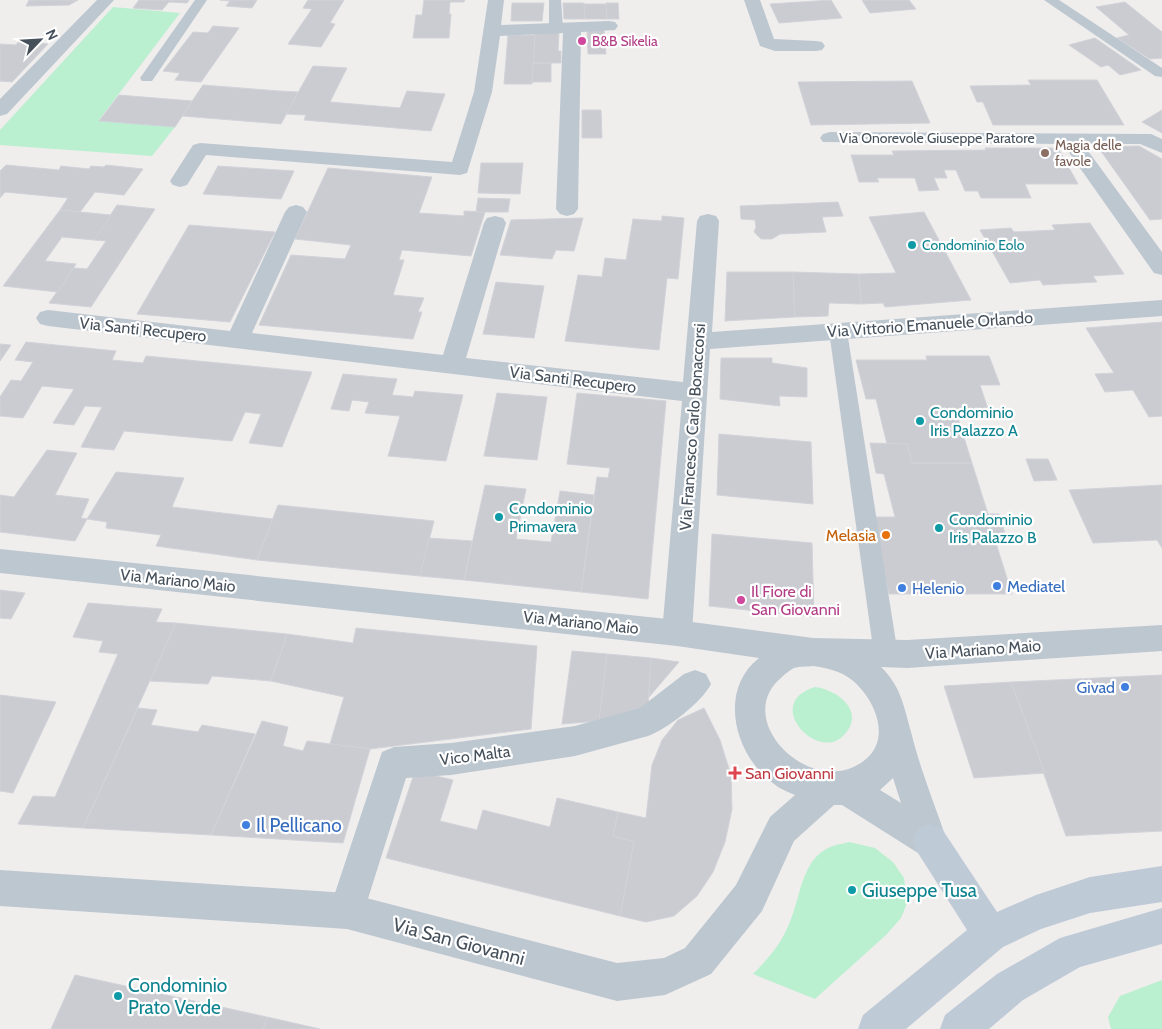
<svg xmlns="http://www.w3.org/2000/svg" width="1162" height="1029" viewBox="0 0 1162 1029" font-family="Cabin,sans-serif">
<rect width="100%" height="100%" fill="#f0eded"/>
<!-- green -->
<g fill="#baf0d0">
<path d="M113,7L180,13L99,120L175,127L152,156L0,145V130Z"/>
<path d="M815,687C839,690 867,713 843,736C817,762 762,703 815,687Z"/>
<path d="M849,842L875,848L893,862L904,878L907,903L901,918L886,935L815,999L753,974C768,959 781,944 789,924C800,900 801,863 826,849C833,845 842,844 849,842Z"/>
<path d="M1162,980V1029H1111L1108,1017L1120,996Z"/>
</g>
<!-- building -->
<g fill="#caccd2" stroke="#d1d3d9">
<path d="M29,0H78L69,5L26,6Z"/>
<path d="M139,0H189L187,3L169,2L162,10L133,8Z"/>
<path d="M220,0H257L252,8L226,6L230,1Z"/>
<path d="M308,0H344L330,23L335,24L321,47L288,44L312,9L303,8Z"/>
<path d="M424,0H465L464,2H450L449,14H451L449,38H413L416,15H422Z"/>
<path d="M831,0L842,18L779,23L770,4Z"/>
<path d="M862,0H909L916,9L870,13Z"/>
<path d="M1125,2L1162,32V58L1150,59L1117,38L1129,35L1096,7Z"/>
<path d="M512,3H544L542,21H511Z"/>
<path d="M563,3H584L585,19H564Z"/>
<path d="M606,3H618L619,19H607Z"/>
<path d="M584,4H606L607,19H585Z"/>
<path d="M213,26L239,28L201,82L175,80L180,73L163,71L193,32L208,33Z"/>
<path d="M587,30H604L606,54H588Z"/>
<path d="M535,32H559L558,51H561V63H533Z"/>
<path d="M508,35H535L532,84H504Z"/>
<path d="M1095,38L1141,70L1120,75L1108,65L1101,67L1069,45Z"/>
<path d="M18,42L48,44L12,82L0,81V44L16,45Z"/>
<path d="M533,63H551V82H532Z"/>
<path d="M313,66L347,68L330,102L400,108L407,91L445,94L431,131L304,120L306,115L286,114Z"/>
<path d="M1028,80H1097L1124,125H993L983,102H977L970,86L1031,85Z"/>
<path d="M912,81L930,123L811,125L798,82Z"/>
<path d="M203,85L279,91L298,92L281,124L182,116Z"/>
<path d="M119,95L192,101L175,127L99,121Z"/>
<path d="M582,110H601L602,138H582Z"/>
<path d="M1162,110V133L1142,122Z"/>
<path d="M1139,146L1162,159V219L1150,220L1098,147Z"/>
<path d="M985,148H1058L1078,184H1025L1031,198H981L978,191H965L956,170H944L947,178H934L939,190L919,191L915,178H877L879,182H859L851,155H894L892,151L986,150Z"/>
<path d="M481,163H523L520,194L478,193Z"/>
<path d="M6,165L59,170L61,166L89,169L91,166L104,167L106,165L143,169L124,195L95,192L80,212L60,210L68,198L5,192L0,198V171Z"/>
<path d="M218,166L294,171L281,199L203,194Z"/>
<path d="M328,168L432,177L419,213L464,216V211L485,212L471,256L402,250L399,260H404L393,295L424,298L418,312H422L413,339L259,325L291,255L345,259L351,245L295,239Z"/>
<path d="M478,198L510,199L508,212H476Z"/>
<path d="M838,202L843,216L822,217L826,232L780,234L772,239H761L754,232L756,227L755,220L741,219L740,206Z"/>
<path d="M117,205L155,209L91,307L49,303L74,268L87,269L106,241L94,240Z"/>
<path d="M60,210L111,215L94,240L62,237L45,261L76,264L58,292L3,286Z"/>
<path d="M924,212L971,300L885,307L883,303L861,304L859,274L896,273L869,217Z"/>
<path d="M662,216L684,218L678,279L667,278L659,350L565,341L578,275L602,277L605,258L626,260L633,219L662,221Z"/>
<path d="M583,218L574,251L556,250L552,259L500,255L511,220Z"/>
<path d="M1090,223L1124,274L1093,276L1097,282L1043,285L1040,280L1010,283L980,230L1011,228L1014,232L1055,230L1052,225Z"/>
<path d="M189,225L275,232L230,322L137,314Z"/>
<path d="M727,272H793L795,317L725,321Z"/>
<path d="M793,272L859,274L861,304L829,303L828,316L795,317Z"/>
<path d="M496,282L544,286L534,338L483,334Z"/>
<path d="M1162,322V416L1149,417L1133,390L1105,392L1095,374L1114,373L1086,328Z"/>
<path d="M26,342L116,351L112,360L143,363L146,356L312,372L282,447L249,443L261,414L245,412L232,441L124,431L114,450L81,447L102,407L85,406L74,425L53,423L74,389L42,386L23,418L0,416V397L11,380L21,381L33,362L15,360Z"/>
<path d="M0,344L11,345L0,361Z"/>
<path d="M926,356H989L1000,385H980L988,409H955L972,463H912L907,444H887L876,399H866L856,360H927Z"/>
<path d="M721,358H772V363L807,368V397L779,396L780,406L720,399Z"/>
<path d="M343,374L397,379L392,395L413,397L415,391L463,395L446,461L388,456L400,416L365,413L369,402L352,400L349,411L331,409Z"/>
<path d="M497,393L547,397L537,460L484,456Z"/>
<path d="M577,393L666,401L648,599L581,592L597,477L608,478L610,468L567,464Z"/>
<path d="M719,434L811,442L813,504L717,495Z"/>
<path d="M870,443L907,444L912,463H972L988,514H999L1007,540H995L1012,594H889L872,517H895L884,474L876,473Z"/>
<path d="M47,450L77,453L55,495L89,499L81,518L87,519L75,541L0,532V495L14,497Z"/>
<path d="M1026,459H1048L1057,480L1034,481Z"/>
<path d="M116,472L184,478L172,507L273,519L257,560L156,546L161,535L106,528L107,522L87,519Z"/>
<path d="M485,485L526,489L516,539L551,542L560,491L594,495L581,592L464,580Z"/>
<path d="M1162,485V548L1157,540L1093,543L1069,490Z"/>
<path d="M278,505L434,521L420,576L257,560Z"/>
<path d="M712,534L812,543L814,617L709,606Z"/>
<path d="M429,538L472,541L464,580L420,576Z"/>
<path d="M0,590L25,593L11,619L0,618Z"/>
<path d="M88,603L162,609L156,622L176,623L83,828L18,824L33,796L55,797L118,654L99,652L103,641L73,637Z"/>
<path d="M176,623L287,634L271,681L212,676L208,684L150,681Z"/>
<path d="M356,628L537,646L531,729L370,749L330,744L344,697L271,681L287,634L353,643Z"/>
<path d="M572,651L607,654L599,721L562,724Z"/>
<path d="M607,654L651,658L648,708L599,721Z"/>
<path d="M651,658L679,662L649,697Z"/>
<path d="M1162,675V831L1066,836L1011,682Z"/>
<path d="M1011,682L1045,773L974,778L944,686Z"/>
<path d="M0,695L56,702L13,793L0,791Z"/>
<path d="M138,708L157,710L151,725L198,732L202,725L255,734L211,835L83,828Z"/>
<path d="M704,708L720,740L731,775L732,809L725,842L713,872L697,896L674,916L646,922L620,916L634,842L613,836L618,812L646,818L652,765L662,740L678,720Z"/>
<path d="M262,721L288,727L283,746L303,751L307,741L370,749L343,843L211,835Z"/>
<path d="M415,771L453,780L440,821L477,830L483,810L550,827L557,798L618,812L613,836L634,842L620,916L386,858Z"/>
<path d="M75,975L267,1017L263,1029H51Z"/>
<path d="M267,1017L320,1029H263Z"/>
</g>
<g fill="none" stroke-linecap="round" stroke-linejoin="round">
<!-- service -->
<g fill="#bdc7d0" fill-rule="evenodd">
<path d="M195,0H207L152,81H142L140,78Z"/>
<path d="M549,0H561L563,29L561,32L556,33L549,29Z"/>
<path d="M1044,0H1059L1162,68V77L1155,76Z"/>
<path d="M838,325L844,326L847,331L898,655L894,663L886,666L878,663L874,655L829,331L832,326Z"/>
</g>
<!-- pedestrian -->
<path fill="#bdc7d0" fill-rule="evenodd" d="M695,670L706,674L711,684C702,702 667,729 648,736L575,756L451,775L406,778L360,924L347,929L334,924L329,911L382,752L394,747L451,743L575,726L640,708L684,674Z"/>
<!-- minor -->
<g fill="#bdc7d0" fill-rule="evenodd">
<path d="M488,0H504L501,25L609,21L615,22L618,26L615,30L581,32L578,209L574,214L567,216L560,214L556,209L563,33L500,36L492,92L467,173L460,175L206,155L187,185L180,187L173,185L170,181L193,145L200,143L452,162L474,92Z"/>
<path d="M744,0H760L774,39L816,41L822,42L825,46L822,50L816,51H775L760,46Z"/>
<path d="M830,132L1151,134L1162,139V153L1140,144H1083L1162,252V275L1154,273L1063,144L823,142L820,138L823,134Z"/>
<path d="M296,205L303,207L307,212L252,333L443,355L484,223L487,218L495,216L503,218L506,223L466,358L683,382L697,221L700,216L708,214L716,216L719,221L712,332L1162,300V316L710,349L692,633L688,642L677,646L666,642L662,633L682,401L48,326L40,324L36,318L40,312L48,310L230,331L285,212L289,207Z"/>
</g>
<!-- tertiary -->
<g fill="#bdc7d0" fill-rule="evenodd">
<path d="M97,0H114L7,114L0,116V99Z"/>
<path d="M0,549L677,620L813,638L907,640L1162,625V651L907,668L881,667C901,686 904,707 911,732C920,769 935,805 947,841L942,853L930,858L918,853L842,805H834L794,841L762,911L711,974L665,995L617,1001L347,929L0,906V870L347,893L617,963L664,958L685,948L736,885L770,817L795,795C788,792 780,789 774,784C735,756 717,691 759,658L677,646L0,573ZM813,666C827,668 841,671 852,680C874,698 892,737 866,759C814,803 729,720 782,677C785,674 790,670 794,668C800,666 807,667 813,666ZM893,778L901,803L880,790Z"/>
</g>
<!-- secondary -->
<g fill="#bfcad7" fill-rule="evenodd">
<path d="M930,824L942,829L997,912L1036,895L1090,877L1162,866V902L1090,913L1041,929L1003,947L906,1029H858L863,1015L967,930L918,853L913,841L918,829Z"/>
<path d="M1162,908V944L1080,967L1023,1000L989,1029H940L945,1015L997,974L1060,938Z"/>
</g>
</g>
<!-- markers -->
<g fill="#d1479c" stroke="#fff" stroke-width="2">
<circle cx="582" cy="41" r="5"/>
<circle cx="741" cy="600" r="5"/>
</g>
<circle fill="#8d6e63" stroke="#fff" stroke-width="2" cx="1045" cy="153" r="5"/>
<g fill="#0f9aa8" stroke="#fff" stroke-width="2">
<circle cx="912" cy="245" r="5"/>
<circle cx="920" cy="421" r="5"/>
<circle cx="499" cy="517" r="5"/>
<circle cx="939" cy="528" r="5"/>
<circle cx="852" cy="890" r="5"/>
<circle cx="118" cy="996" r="5"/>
</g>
<circle fill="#e8710a" stroke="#fff" stroke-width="2" cx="886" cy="535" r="5"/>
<g fill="#3f7fe0" stroke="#fff" stroke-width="2">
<circle cx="997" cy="586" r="5"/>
<circle cx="902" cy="588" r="5"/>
<circle cx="1125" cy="687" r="5"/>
<circle cx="246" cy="825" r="5"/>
</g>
<path fill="#e0444e" stroke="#fff" stroke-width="2" d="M732.5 765.5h5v5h5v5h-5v5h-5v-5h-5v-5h5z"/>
<g text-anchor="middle" stroke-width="4.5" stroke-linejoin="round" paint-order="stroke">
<!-- far-hotel labels -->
<g font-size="14" fill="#b23c85" stroke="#fff" text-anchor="start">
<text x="592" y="46">B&amp;B Sikelia</text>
</g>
<!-- far-street labels -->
<g font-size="14" fill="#45505b" stroke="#fff">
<text x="937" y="143">Via Onorevole Giuseppe Paratore</text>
</g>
<!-- far-education labels -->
<g font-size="14" fill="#785e54" stroke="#fff" text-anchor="start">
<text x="1055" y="150">Magia delle<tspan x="1055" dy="16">favole</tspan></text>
</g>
<!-- far-culture labels -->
<g font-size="14" fill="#0d838f" stroke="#fff" text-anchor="start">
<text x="922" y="250">Condominio Eolo</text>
</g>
<!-- street labels -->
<g font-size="16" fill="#45505b" stroke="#fff">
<text transform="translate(930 324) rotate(-4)" y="6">Via Vittorio Emanuele Orlando</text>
<text transform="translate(143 329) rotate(6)" y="6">Via Santi Recupero</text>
<text transform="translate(573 379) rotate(7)" y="6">Via Santi Recupero</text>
<text transform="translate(692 427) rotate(-86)" y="6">Via Francesco Carlo Bonaccorsi</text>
<text transform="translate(178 580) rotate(6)" y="6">Via Mariano Maio</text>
<text transform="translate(581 622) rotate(6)" y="6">Via Mariano Maio</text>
<text transform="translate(983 649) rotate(-4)" y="6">Via Mariano Maio</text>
<text transform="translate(475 755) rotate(-7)" y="6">Vico Malta</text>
</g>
<!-- culture labels -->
<g font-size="16" fill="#0d838f" stroke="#fff" text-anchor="start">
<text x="930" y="418">Condominio<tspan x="930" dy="18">Iris Palazzo A</tspan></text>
<text x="509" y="514">Condominio<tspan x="509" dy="18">Primavera</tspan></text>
<text x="949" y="525">Condominio<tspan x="949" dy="18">Iris Palazzo B</tspan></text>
</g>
<!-- food labels -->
<g font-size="16" fill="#c56008" stroke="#fff" text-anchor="end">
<text x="876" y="541">Melasia</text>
</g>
<!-- shop labels -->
<g font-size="16" fill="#366cbe" stroke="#fff" text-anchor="start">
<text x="1007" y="592">Mediatel</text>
<text x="912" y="594">Helenio</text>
<text x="1115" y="693" text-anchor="end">Givad</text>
</g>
<!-- hotel labels -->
<g font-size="16" fill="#b23c85" stroke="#fff" text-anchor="start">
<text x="751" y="597">Il Fiore di<tspan x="751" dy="18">San Giovanni</tspan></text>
</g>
<!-- health labels -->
<g font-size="16" fill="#be3a42" stroke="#fff" text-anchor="start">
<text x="745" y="779">San Giovanni</text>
</g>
<!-- near-shop labels -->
<g font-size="19" fill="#366cbe" stroke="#fff" text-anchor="start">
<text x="256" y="832">Il Pellicano</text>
</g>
<!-- near-culture labels -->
<g font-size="19" fill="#0d838f" stroke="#fff" text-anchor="start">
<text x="862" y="897">Giuseppe Tusa</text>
<text x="128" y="992">Condominio<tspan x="128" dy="22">Prato Verde</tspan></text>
</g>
<!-- near-street labels -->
<g font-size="19" fill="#45505b" stroke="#fff">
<text transform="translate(459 941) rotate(15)" y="7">Via San Giovanni</text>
</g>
</g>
<!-- north arrow -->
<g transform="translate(40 40) rotate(65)" stroke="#ffffff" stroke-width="4" paint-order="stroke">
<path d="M0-4L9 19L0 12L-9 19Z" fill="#45505b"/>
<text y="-8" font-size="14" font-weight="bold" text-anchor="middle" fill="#45505b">N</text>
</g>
</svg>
